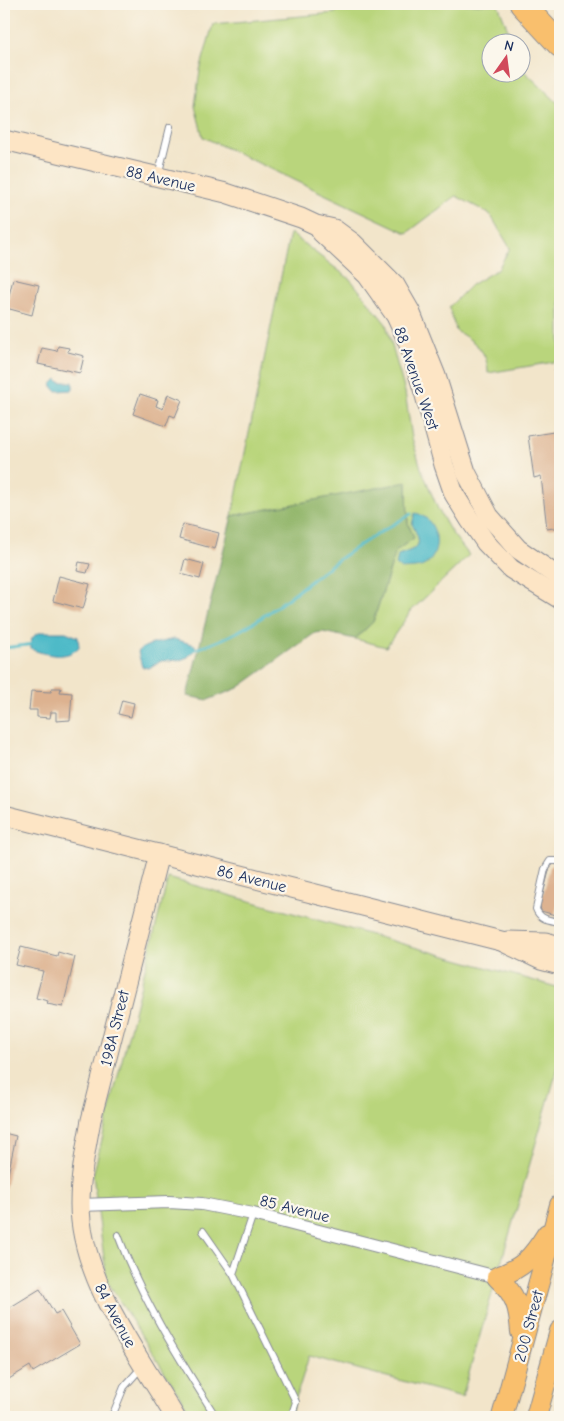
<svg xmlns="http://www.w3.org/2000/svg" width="564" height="1421" viewBox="0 0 564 1421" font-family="'Comic Neue',sans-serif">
<rect width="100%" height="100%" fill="#fbf7ec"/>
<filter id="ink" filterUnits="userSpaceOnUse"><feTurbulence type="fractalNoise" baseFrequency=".02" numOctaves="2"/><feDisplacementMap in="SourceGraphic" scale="10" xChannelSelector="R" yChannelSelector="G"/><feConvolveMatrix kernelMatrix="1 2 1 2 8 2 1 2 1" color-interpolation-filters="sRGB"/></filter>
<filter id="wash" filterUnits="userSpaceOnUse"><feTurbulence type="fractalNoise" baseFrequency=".0096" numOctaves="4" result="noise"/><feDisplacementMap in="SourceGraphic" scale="20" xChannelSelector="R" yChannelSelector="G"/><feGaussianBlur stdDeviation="1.12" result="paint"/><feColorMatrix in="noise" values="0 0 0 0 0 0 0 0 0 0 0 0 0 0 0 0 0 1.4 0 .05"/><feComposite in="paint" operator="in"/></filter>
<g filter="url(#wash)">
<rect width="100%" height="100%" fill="#f2e5ca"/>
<!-- green -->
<g fill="#b9d57b" stroke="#6a826c" fill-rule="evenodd">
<path d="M346,4H498L513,42H492V72H522V66L524,71L560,105V361L488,373C488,351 474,341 456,331L449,307L471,285L498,269L510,248L490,214L456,196L407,233L203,137L195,106L200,70L213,24L335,13Z"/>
<path d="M290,233L351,280L386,324L405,392L412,438L421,468L438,509L451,532L469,555L411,611L386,647L355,639L373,622L396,551L414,538L408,523L407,483L232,516ZM412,523L436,535L435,550L398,555C421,547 423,546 412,523Z"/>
<path d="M168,878L560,988V1060L462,1397L309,1356L290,1417H193L107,1281L93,1175Z"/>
</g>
<!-- forest -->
<path fill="#92b66b" stroke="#567264" d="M407,482L408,523L414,538L396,551L373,622L355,639L323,632L315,633L238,688L208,700L187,696L232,516Z"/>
<!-- water -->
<g fill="#4cb9c7" stroke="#347492">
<path d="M57,379L60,382H73V390L56,391L51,385Z"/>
<path d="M415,513C438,517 444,553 425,565C419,569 408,568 401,569L396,565L398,555C421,547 423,546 412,524Z"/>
<path d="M42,632H66L78,637L79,647C67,660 48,655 33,650L31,648C30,638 33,635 42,632Z"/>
<path d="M174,639L195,645V649L188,657L180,660L160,661L149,668L142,667L138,652C143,644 164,642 174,639Z"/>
</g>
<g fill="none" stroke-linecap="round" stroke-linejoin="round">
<!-- stream -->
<g stroke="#4cb9c7" stroke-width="3">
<path d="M4,648L34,644"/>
<path d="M192,650C250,634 284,600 331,565C356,546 384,530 411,514"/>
</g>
</g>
<g id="blocks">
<!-- building -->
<g fill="#ddb290">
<path d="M13,279L39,285L32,315L6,308Z"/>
<path d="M58,346L69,348L68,352L84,356L80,373L38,364L42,348L57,351Z"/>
<path d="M140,394L158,400L156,406L163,409L168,394L182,400L175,417L170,415L166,426L133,414Z"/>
<path d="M560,431V527L547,529L541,476L534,478L528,436Z"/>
<path d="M183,524L219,533L215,549L179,539Z"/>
<path d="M185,559L204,564L200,579L181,574Z"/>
<path d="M79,562L90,564L87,573L77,571Z"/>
<path d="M59,576L90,584L83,609L53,601Z"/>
<path d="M52,688H61L60,692L72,693L70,720L56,721V712H51L50,718L37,717V710H29L31,691L51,692Z"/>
<path d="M122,700L134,703L131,717L118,714Z"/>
<path d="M554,864L560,866V904H558L555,915L541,911L540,906L550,867Z"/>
<path d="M21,947L57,956L58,952L75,957L63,1007L47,1004L48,1001L36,998L43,971L16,965Z"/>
<path d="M4,1133L16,1136L5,1189H4Z"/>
<path d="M40,1289L55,1314L61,1311L80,1344L33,1372L30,1366L4,1382V1311Z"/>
</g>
</g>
</g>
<g filter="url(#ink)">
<use href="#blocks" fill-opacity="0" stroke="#868a94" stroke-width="1"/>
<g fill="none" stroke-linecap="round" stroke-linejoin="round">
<defs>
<g id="lane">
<path d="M158,176L170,127"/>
<path d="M558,371L560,370"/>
<path d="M560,861H550L545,869L536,909C540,920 550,920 560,922"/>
<path d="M253,1214L233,1274L296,1402L291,1417"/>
<path d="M203,1231L233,1274"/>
<path d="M118,1235C142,1300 179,1358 216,1417"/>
<path d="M107,1417L113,1414L124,1387L141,1368"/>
</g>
<path id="street" d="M80,1205L169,1202L202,1204L253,1214L497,1277"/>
<g id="secondary">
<path d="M4,140L226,193L301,218L316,225L334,229L353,243L395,285L410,311L436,376L466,472L489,516L518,549L560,578"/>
<path d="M321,232L367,275L396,316L408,342L424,392L444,465L454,494L470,520L486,543L511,569L560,599"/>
<path d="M4,815L501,941L541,960L560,965"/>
<path d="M159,854L91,1120C86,1148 80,1175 80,1204C80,1278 138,1355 175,1417"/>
<path d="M507,941L545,942L560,946"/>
</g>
<g id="primary">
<path d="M521,1332C519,1306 516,1295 497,1277C523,1268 532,1258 547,1234"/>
<path d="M502,1417L560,1205"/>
<path d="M536,1417L560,1331"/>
</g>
<path id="highway" d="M522,4L560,45"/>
</defs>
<!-- lane casing -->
<use href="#lane" stroke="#868a94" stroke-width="8"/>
<!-- street casing -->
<use href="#street" stroke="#868a94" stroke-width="14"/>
<!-- secondary casing -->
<use href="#secondary" stroke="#868a94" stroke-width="21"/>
<!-- primary casing -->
<use href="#primary" stroke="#868a94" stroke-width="22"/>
<!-- highway casing -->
<use href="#highway" stroke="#868a94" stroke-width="26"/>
<!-- lane -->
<use href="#lane" stroke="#fff" stroke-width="6"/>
<!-- street -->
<use href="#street" stroke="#fff" stroke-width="12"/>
<!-- secondary -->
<use href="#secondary" stroke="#fde5c5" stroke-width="19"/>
<!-- primary -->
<use href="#primary" stroke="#f9bf6d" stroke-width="20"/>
<!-- highway -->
<use href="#highway" stroke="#f9bf6d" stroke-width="24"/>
</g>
</g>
<g text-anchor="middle" stroke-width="4.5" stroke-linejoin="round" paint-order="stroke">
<!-- street labels -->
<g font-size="16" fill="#1b2f5e" stroke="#fbf7ec">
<text transform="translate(161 178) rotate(13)" y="6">88 Avenue</text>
<text transform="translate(417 378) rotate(71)" y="6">88 Avenue West</text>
<text transform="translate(252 878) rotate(14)" y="6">86 Avenue</text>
<text transform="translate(114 1028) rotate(-76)" y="6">198A Street</text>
<text transform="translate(295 1208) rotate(14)" y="6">85 Avenue</text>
<text transform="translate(116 1315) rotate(62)" y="6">84 Avenue</text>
<text transform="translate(528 1326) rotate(-75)" y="6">200 Street</text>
</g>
</g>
<!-- margin -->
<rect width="564" height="1421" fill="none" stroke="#fbf7ec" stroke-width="20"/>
<!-- north arrow -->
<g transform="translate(506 58) rotate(14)"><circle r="24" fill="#fbf7ec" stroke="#a1a7b3"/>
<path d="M0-4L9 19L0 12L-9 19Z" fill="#d1495b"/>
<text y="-8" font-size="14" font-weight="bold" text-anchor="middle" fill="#1b2f5e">N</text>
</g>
</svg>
